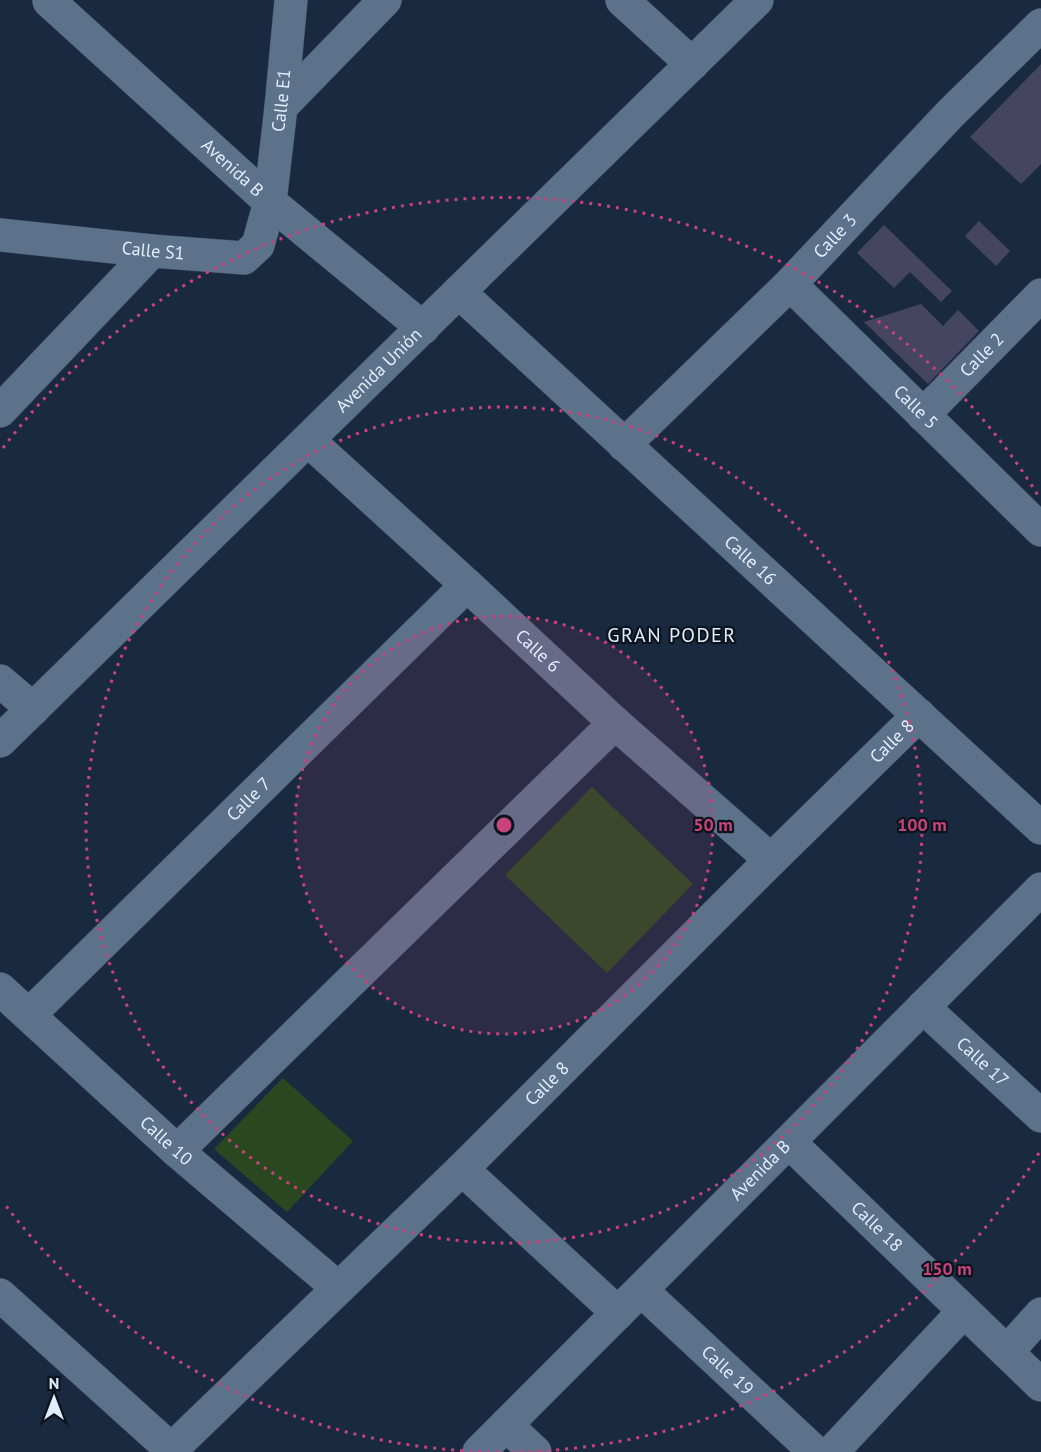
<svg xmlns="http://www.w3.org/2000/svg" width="1041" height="1452" viewBox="0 0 1041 1452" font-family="'PT Sans',sans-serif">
<rect width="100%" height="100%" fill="#192a40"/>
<!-- pitch -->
<g fill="#294820">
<path d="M592,787L693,884L607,973L505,875Z"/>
<path d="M283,1078L353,1141L287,1212L214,1149Z"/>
</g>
<!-- building -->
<g fill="#454561">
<path d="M1041,64V164L1021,184L970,137Z"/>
<path d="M979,221L1010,251L996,266L965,236Z"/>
<path d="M884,225L952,291L941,302L910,272L894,288L857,253Z"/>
<path d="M921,304L943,326L958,310L979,331L928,384L864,322Z"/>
</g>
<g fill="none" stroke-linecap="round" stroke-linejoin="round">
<defs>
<g id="minor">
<path d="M622,0L692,64"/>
<path id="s1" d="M49,1L270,202L423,328"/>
<path d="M281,107L385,0"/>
<path id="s2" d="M0,235L152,251L244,258L258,245L270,202L281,107L291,0"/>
<path id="s3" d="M790,284L1041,530"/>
<path id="s4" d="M459,292L1041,828"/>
<path d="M0,411L152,251"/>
<path id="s5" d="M923,415L1041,295"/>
<path id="s6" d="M308,440L467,585L615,723L771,860"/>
<path id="s7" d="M624,445L790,284L951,113L1041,25"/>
<path d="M0,681L33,709"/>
<path id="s8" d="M0,989L177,1151L338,1288"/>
<path id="s9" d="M923,1007L1041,1116"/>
<path id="s10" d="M29,1015L467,585"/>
<path id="s11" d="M789,1142L1041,1385"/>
<path d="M177,1151L615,723"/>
<path d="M462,1169L618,1313"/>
<path id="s12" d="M641,1290L815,1452"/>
<path d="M1007,1352L1041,1314"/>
<path d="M506,1425L535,1452"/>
<path id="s13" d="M171,1450L462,1169L771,860L919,715"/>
<path id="s14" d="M479,1452L1041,889"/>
<path d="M832,1452L964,1311"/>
</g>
<g id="tertiary">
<path id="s15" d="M0,741L757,0"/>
<path d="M0,1295L174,1452"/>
</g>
</defs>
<!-- minor casing -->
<use href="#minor" stroke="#394759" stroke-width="34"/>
<!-- tertiary casing -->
<use href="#tertiary" stroke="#394759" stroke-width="34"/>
<!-- minor -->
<use href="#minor" stroke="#5c718a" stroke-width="33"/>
<!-- tertiary -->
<use href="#tertiary" stroke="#5c718a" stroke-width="33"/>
</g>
<!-- distance rings -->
<circle cx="504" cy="825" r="209" fill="#c8437b" fill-opacity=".12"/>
<g fill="none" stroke="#c8437b" stroke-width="3" stroke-dasharray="3 6">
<circle cx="504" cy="825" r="209"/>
<circle cx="504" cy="825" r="418"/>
<path d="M1039 1153A627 627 0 0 1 509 1452M499 1452A627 627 0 0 1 3 1202M3 448A627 627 0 0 1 1039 497"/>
</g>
<g text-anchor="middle" stroke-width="4.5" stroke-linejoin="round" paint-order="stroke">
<!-- street labels -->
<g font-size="18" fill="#e2edfc" stroke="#0b131c">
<text dy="6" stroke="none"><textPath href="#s2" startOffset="411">Calle E1</textPath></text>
<text dy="6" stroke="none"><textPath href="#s1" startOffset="248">Avenida B</textPath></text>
<text dy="6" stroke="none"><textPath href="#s7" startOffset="297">Calle 3</textPath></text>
<text dy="6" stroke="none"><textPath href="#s2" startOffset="154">Calle S1</textPath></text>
<text dy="6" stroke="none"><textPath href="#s5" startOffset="84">Calle 2</textPath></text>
<text dy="6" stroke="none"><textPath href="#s15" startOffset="530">Avenida Unión</textPath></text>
<text dy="6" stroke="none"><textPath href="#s3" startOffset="176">Calle 5</textPath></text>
<text dy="6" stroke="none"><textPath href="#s4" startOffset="396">Calle 16</textPath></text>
<text dy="6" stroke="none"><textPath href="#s6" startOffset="312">Calle 6</textPath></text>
<text dy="6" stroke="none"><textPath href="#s13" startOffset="1011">Calle 8</textPath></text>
<text dy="6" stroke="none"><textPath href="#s10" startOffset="308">Calle 7</textPath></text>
<text dy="6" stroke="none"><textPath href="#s9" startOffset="81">Calle 17</textPath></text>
<text dy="6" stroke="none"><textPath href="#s13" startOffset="525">Calle 8</textPath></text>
<text dy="6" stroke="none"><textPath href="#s8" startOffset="225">Calle 10</textPath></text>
<text dy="6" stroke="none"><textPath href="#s14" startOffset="398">Avenida B</textPath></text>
<text dy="6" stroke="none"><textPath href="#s11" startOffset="122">Calle 18</textPath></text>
<text dy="6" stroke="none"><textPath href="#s12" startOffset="118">Calle 19</textPath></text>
</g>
<!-- neighbourhood labels -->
<g font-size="20" letter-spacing="1.5" fill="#e2edfc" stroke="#0b131c">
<text x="672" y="642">GRAN PODER</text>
</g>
</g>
<circle cx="504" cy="825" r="9" fill="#c8437b" stroke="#0b131c" stroke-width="3"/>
<g font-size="18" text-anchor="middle" font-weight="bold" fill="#c8437b" stroke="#0b131c" stroke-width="4.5" stroke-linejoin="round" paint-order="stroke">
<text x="713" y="831">50 m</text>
<text x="922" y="831">100 m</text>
<text x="947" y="1275">150 m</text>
</g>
<!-- north arrow -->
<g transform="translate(54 1398)" stroke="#0b131c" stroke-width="4.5" paint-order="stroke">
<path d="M0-4.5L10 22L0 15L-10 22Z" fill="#e2edfc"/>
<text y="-9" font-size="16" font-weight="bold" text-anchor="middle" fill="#e2edfc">N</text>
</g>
</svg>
